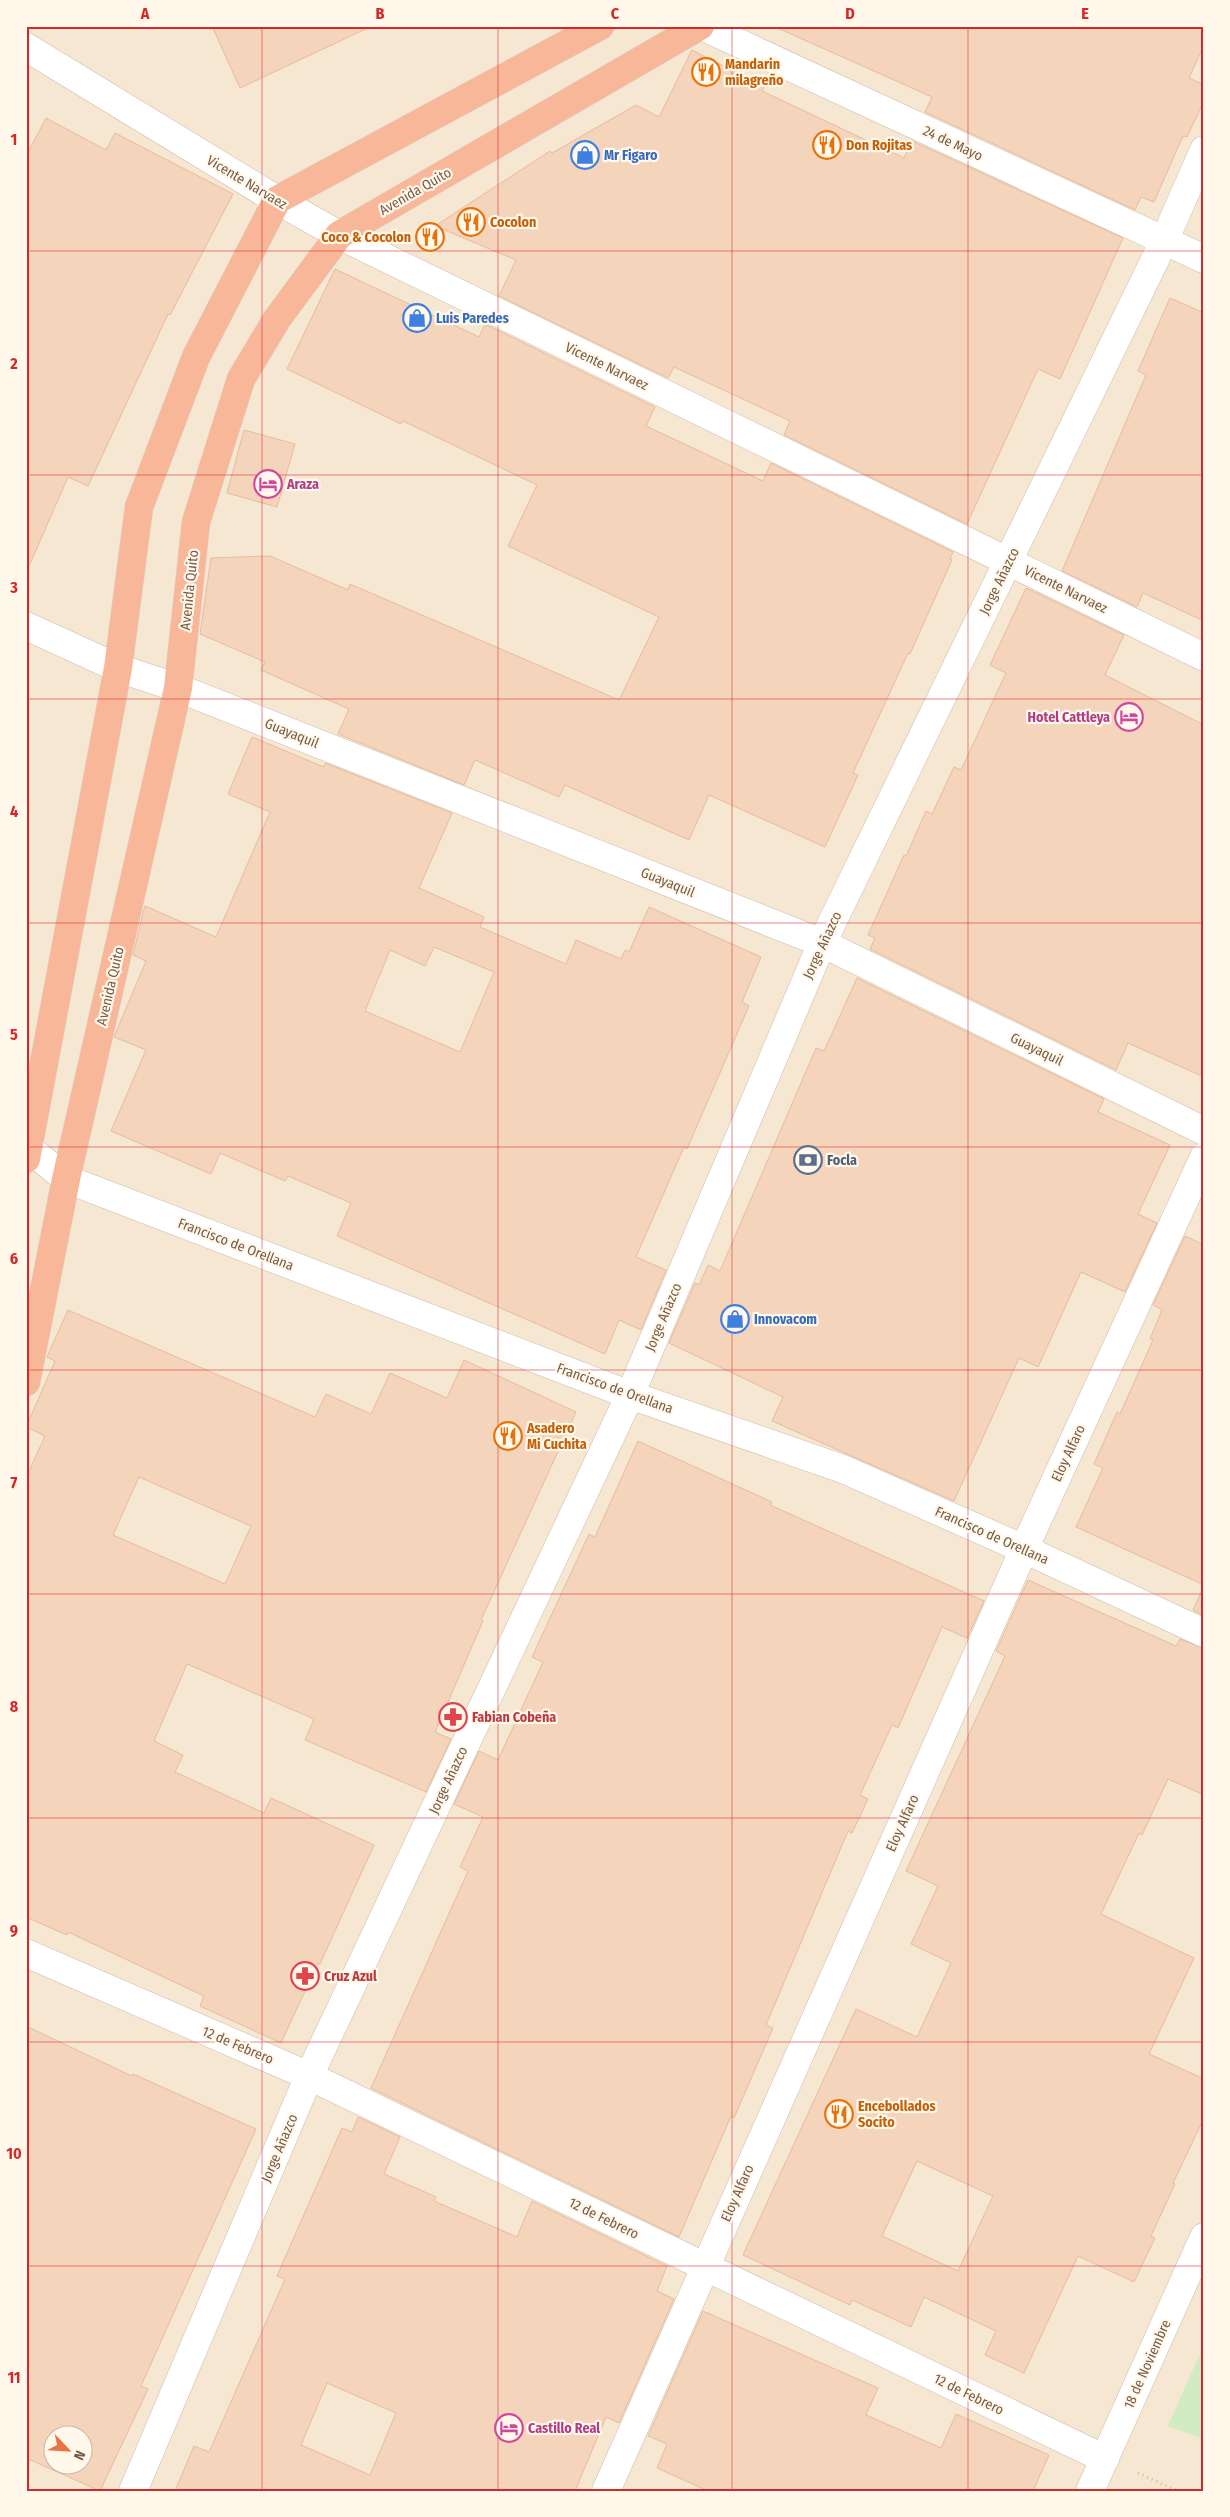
<svg xmlns="http://www.w3.org/2000/svg" width="1230" height="2517" viewBox="0 0 1230 2517" font-family="'Fira Sans Condensed',sans-serif">
<rect width="100%" height="100%" fill="#fdf5e4"/>
<!-- residential -->
<path fill="#f5e7d2" fill-rule="evenodd" d="M26,26H1204V2491H26ZM52,2434H82V2464H52Z"/>
<!-- green -->
<path fill="#d1ebc2" d="M1204,2345V2439L1168,2426Z"/>
<!-- building -->
<g fill="#f4d4bb" stroke="#e7bc9b" fill-rule="evenodd">
<path d="M212,26H372L240,88Z"/>
<path d="M773,26H1204V45L1189,78L1204,85V101L1187,137L1183,136L1154,202L1141,197L1135,210L925,112L932,97Z"/>
<path d="M692,50L764,87L762,91L904,158L912,141L1123,238L1060,379L1038,369L967,524L784,435L790,421L674,367L668,378L499,296L516,260L435,226L550,151L552,153L636,105L659,117Z"/>
<path d="M46,118L106,150L115,133L233,194L170,315L168,314L88,486L68,477L26,573V156Z"/>
<path d="M335,269L479,337L485,324L655,407L646,426L763,481L771,463L953,552L950,559L952,560L910,654L908,653L853,773L858,775L825,847L709,795L689,840L565,785L559,797L475,760L464,785L338,734L349,709L261,670L265,662L200,634L211,558L270,556L348,590L350,584L619,700L659,617L508,546L537,485L403,421L401,424L287,369Z"/>
<path d="M1170,298L1204,313V621L1143,593L1137,607L1062,571L1146,375L1138,371Z"/>
<path d="M244,430L295,444L277,507L227,493Z"/>
<path d="M1026,588L1124,635L1105,675L1204,725V1077L1128,1043L1116,1070L870,949L875,938L868,935L904,855L906,856L926,811L932,814L954,767L961,770L1006,673L990,665Z"/>
<path d="M252,737L324,767L325,763L452,813L419,888L484,917L480,927L566,964L576,940L621,959L625,950L629,952L649,907L761,957L742,1002L749,1006L687,1149L684,1147L636,1257L666,1270L641,1330L619,1320L605,1354L337,1236L351,1203L288,1176L285,1181L220,1153L211,1174L111,1131L146,1050L114,1037L146,961L133,955L144,909L145,906L216,937L270,812L228,794ZM434,947L494,972L460,1052L365,1011L390,950L425,966Z"/>
<path d="M857,978L1104,1099L1098,1112L1170,1145L1138,1214L1157,1223L1125,1292L1081,1272L1038,1367L1019,1358L954,1501L772,1421L783,1397L669,1343L695,1283L699,1285L708,1265L720,1271L816,1048L824,1051Z"/>
<path d="M1185,1236L1204,1245V1585L1076,1527L1103,1468L1094,1464L1117,1412L1120,1414L1153,1340L1150,1339L1162,1310L1153,1305Z"/>
<path d="M68,1310L315,1417L326,1394L371,1414L390,1373L447,1398L464,1360L576,1412L481,1620L483,1621L435,1732L451,1739L426,1792L305,1740L314,1719L187,1664L154,1741L183,1755L175,1772L264,1813L271,1798L374,1845L320,1964L318,1963L281,2043L200,2006L204,1996L68,1932L67,1935L26,1917V1478L45,1436L26,1427L55,1361L47,1357ZM139,1477L251,1526L225,1584L113,1535Z"/>
<path d="M638,1441L772,1502L770,1505L984,1601L967,1638L942,1627L898,1728L892,1725L860,1795L868,1799L852,1833L848,1831L766,2025L773,2028L734,2118L731,2116L679,2237L371,2088L468,1871L460,1867L483,1817L454,1804L479,1751L498,1760L543,1662L532,1657L589,1534L595,1537Z"/>
<path d="M1028,1580L1176,1646L1180,1639L1204,1648V1795L1168,1779L1142,1835L1139,1833L1101,1914L1194,1958L1149,2054L1204,2079V2118L1173,2183L1175,2184L1151,2236L1155,2238L1134,2282L1078,2256L1024,2373L985,2355L996,2331L924,2297L911,2327L852,2300L850,2305L743,2255L856,2009L917,2037L951,1963L911,1944L938,1886L906,1871L1005,1656L996,1651ZM917,2161L993,2196L958,2271L882,2236Z"/>
<path d="M1204,1586V1616L1193,1610Z"/>
<path d="M26,2026L132,2076L133,2074L256,2129L141,2386L148,2389L100,2491L26,2458ZM52,2434H82V2464H52Z"/>
<path d="M358,2117L400,2137L384,2174L436,2197L434,2201L517,2237L532,2201L667,2266L657,2291L674,2299L619,2423L606,2417L575,2491H175L194,2446L209,2452L285,2279L277,2276L342,2128L352,2132ZM327,2383L396,2413L370,2475L301,2445Z"/>
<path d="M703,2311L878,2388L866,2415L941,2448L956,2414L1049,2455L1033,2491H708L657,2468L667,2444L648,2436Z"/>
</g>
<g fill="none" stroke-linecap="round" stroke-linejoin="round">
<defs>
<g id="street">
<path d="M702,26L1204,259"/>
<path d="M26,47L277,200L339,235L1204,657"/>
<path d="M26,626L118,668L178,688L822,943L1204,1131"/>
<path d="M26,1146L66,1179L630,1395L843,1469L1024,1549L1204,1633"/>
<path d="M26,1953L309,2076L1105,2459"/>
<path d="M133,2491L309,2076L630,1395L822,943L1164,241L1204,150"/>
<path d="M606,2491L1024,1549L1204,1157"/>
<path d="M1090,2491L1204,2237"/>
</g>
<g id="highway">
<path d="M26,1159L118,668L139,507L196,357L277,200L600,26"/>
<path d="M26,1382L66,1179L178,688L196,522L241,379L277,319L339,235L700,26"/>
</g>
</defs>
<!-- street casing -->
<use href="#street" stroke="#cfbdaa" stroke-width="29"/>
<!-- highway casing -->
<use href="#highway" stroke="#dcd5d0" stroke-width="29"/>
<!-- path -->
<path stroke="#d9b89e" stroke-width="3" stroke-dasharray="1 4" stroke-linecap="butt" d="M1138,2473L1178,2491"/>
<!-- street -->
<use href="#street" stroke="#fff" stroke-width="28"/>
<!-- highway -->
<use href="#highway" stroke="#f9b799" stroke-width="28"/>
</g>
<!-- grid -->
<path fill="none" stroke="#d62828" stroke-width="1" stroke-opacity="0.55" d="M262,26V2491M498,26V2491M732,26V2491M968,26V2491M26,251H1204M26,475H1204M26,699H1204M26,923H1204M26,1147H1204M26,1370H1204M26,1594H1204M26,1818H1204M26,2042H1204M26,2266H1204"/>
<!-- icons -->
<defs>
<symbol id="restaurant-ring" viewBox="-11 -11 22 22"><circle r="9.5" fill="#fff8eb" stroke="#e8710a" stroke-width="1.5"/><path d="M-5-6h1v4h1v-4h1v4h1v-4h1v5L-1.5 .5V6h-2V.5L-5-1ZM5-6V6H3V1.5H1.5Q1.5-4 5-6Z" fill="#e8710a"/></symbol>
<symbol id="shop-ring" viewBox="-11 -11 22 22"><circle r="9.5" fill="#fff8eb" stroke="#3f7fe0" stroke-width="1.5"/><path d="M-5-2.5h2.3a2.7 3.5 0 0 1 5.4 0H5L5.5 6h-11ZM-1.5-2.5h3a1.5 2.3 0 0 0-3 0Z" fill="#3f7fe0"/></symbol>
<symbol id="hotel-ring" viewBox="-11 -11 22 22"><circle r="9.5" fill="#fff8eb" stroke="#d1479c" stroke-width="1.5"/><path d="M-6-4.5h1.5V1H6V5H4.5V3h-9V5H-6ZM-4 0a1.8 1.8 0 1 1 3.6 0ZM.5 0V-2.5h3Q6-2.5 6 0Z" fill="#d1479c"/></symbol>
<symbol id="bank-ring" viewBox="-11 -11 22 22"><circle r="9.5" fill="#fff8eb" stroke="#5c6f8a" stroke-width="1.5"/><path d="M-6-4H6V4H-6ZM0-2.3a2.3 2.3 0 1 0 0 4.6a2.3 2.3 0 1 0 0-4.6Z" fill="#5c6f8a"/></symbol>
<symbol id="pharmacy-ring" viewBox="-11 -11 22 22"><circle r="9.5" fill="#fff8eb" stroke="#e0444e" stroke-width="1.5"/><path d="M-2-6h4v4h4v4h-4v4h-4v-4h-4v-4h4Z" fill="#e0444e"/></symbol>
</defs>
<g fill-rule="evenodd">
<use href="#restaurant-ring" x="690" y="56" width="32" height="32"/>
<use href="#restaurant-ring" x="811" y="129" width="32" height="32"/>
<use href="#shop-ring" x="569" y="139" width="32" height="32"/>
<use href="#restaurant-ring" x="455" y="206" width="32" height="32"/>
<use href="#restaurant-ring" x="414" y="221" width="32" height="32"/>
<use href="#shop-ring" x="401" y="302" width="32" height="32"/>
<use href="#hotel-ring" x="252" y="468" width="32" height="32"/>
<use href="#hotel-ring" x="1113" y="701" width="32" height="32"/>
<use href="#bank-ring" x="792" y="1144" width="32" height="32"/>
<use href="#shop-ring" x="719" y="1303" width="32" height="32"/>
<use href="#restaurant-ring" x="492" y="1420" width="32" height="32"/>
<use href="#pharmacy-ring" x="437" y="1701" width="32" height="32"/>
<use href="#pharmacy-ring" x="289" y="1960" width="32" height="32"/>
<use href="#restaurant-ring" x="823" y="2098" width="32" height="32"/>
<use href="#hotel-ring" x="493" y="2412" width="32" height="32"/>
</g>
<g text-anchor="middle" stroke-width="4.5" stroke-linejoin="round" paint-order="stroke">
<!-- food labels -->
<g font-size="14" font-weight="bold" fill="#c56008" stroke="#fff8eb" text-anchor="start">
<text x="725" y="69">Mandarin<tspan x="725" dy="16">milagreño</tspan></text>
<text x="846" y="150">Don Rojitas</text>
<text x="490" y="227">Cocolon</text>
<text x="411" y="242" text-anchor="end">Coco &amp; Cocolon</text>
<text x="527" y="1433">Asadero<tspan x="527" dy="16">Mi Cuchita</tspan></text>
<text x="858" y="2111">Encebollados<tspan x="858" dy="16">Socito</tspan></text>
</g>
<!-- street labels -->
<g font-size="14" fill="#775c49" stroke="#fff8eb">
<text transform="translate(953 143) rotate(25)" y="5">24 de Mayo</text>
<text transform="translate(247 182) rotate(31)" y="5">Vicente Narvaez</text>
<text transform="translate(415 191) rotate(-30)" y="5">Avenida Quito</text>
<text transform="translate(607 366) rotate(26)" y="5">Vicente Narvaez</text>
<text transform="translate(999 581) rotate(-64)" y="5">Jorge Añazco</text>
<text transform="translate(1066 589) rotate(26)" y="5">Vicente Narvaez</text>
<text transform="translate(189 590) rotate(-84)" y="5">Avenida Quito</text>
<text transform="translate(292 733) rotate(22)" y="5">Guayaquil</text>
<text transform="translate(668 882) rotate(22)" y="5">Guayaquil</text>
<text transform="translate(822 945) rotate(-65)" y="5">Jorge Añazco</text>
<text transform="translate(110 986) rotate(-77)" y="5">Avenida Quito</text>
<text transform="translate(1037 1049) rotate(26)" y="5">Guayaquil</text>
<text transform="translate(236 1244) rotate(21)" y="5">Francisco de Orellana</text>
<text transform="translate(663 1317) rotate(-67)" y="5">Jorge Añazco</text>
<text transform="translate(615 1388) rotate(20)" y="5">Francisco de Orellana</text>
<text transform="translate(1068 1453) rotate(-65)" y="5">Eloy Alfaro</text>
<text transform="translate(992 1535) rotate(24)" y="5">Francisco de Orellana</text>
<text transform="translate(448 1780) rotate(-65)" y="5">Jorge Añazco</text>
<text transform="translate(902 1823) rotate(-66)" y="5">Eloy Alfaro</text>
<text transform="translate(238 2045) rotate(23)" y="5">12 de Febrero</text>
<text transform="translate(279 2148) rotate(-67)" y="5">Jorge Añazco</text>
<text transform="translate(737 2193) rotate(-66)" y="5">Eloy Alfaro</text>
<text transform="translate(604 2218) rotate(26)" y="5">12 de Febrero</text>
<text transform="translate(1147 2364) rotate(-66)" y="5">18 de Noviembre</text>
<text transform="translate(969 2394) rotate(26)" y="5">12 de Febrero</text>
</g>
<!-- shop labels -->
<g font-size="14" font-weight="bold" fill="#366cbe" stroke="#fff8eb" text-anchor="start">
<text x="604" y="160">Mr Figaro</text>
<text x="436" y="323">Luis Paredes</text>
<text x="754" y="1324">Innovacom</text>
</g>
<!-- hotel labels -->
<g font-size="14" font-weight="bold" fill="#b23c85" stroke="#fff8eb" text-anchor="start">
<text x="287" y="489">Araza</text>
<text x="1110" y="722" text-anchor="end">Hotel Cattleya</text>
<text x="528" y="2433">Castillo Real</text>
</g>
<!-- service labels -->
<g font-size="14" font-weight="bold" fill="#4e5e75" stroke="#fff8eb" text-anchor="start">
<text x="827" y="1165">Focla</text>
</g>
<!-- health labels -->
<g font-size="14" font-weight="bold" fill="#be3a42" stroke="#fff8eb" text-anchor="start">
<text x="472" y="1722">Fabian Cobeña</text>
<text x="324" y="1981">Cruz Azul</text>
</g>
</g>
<!-- border -->
<rect width="1230" height="2517" fill="none" stroke="#fff8eb" stroke-width="55"/>
<!-- north arrow -->
<g transform="translate(68 2450) rotate(115)"><circle r="24" fill="#fff8eb" stroke="#c9baaa"/>
<path d="M0-4L9 19L0 12L-9 19Z" fill="#eb7345"/>
<text y="-8" font-size="14" font-weight="bold" text-anchor="middle" fill="#775c49">N</text>
</g>
<rect x="28" y="28" width="1174" height="2462" fill="none" stroke="#d62828" stroke-width="2"/>
<g font-size="16" text-anchor="middle" font-weight="bold" fill="#d62828">
<text x="145" y="19">A</text>
<text x="380" y="19">B</text>
<text x="615" y="19">C</text>
<text x="850" y="19">D</text>
<text x="1085" y="19">E</text>
<text x="14" y="145">1</text>
<text x="14" y="369">2</text>
<text x="14" y="593">3</text>
<text x="14" y="817">4</text>
<text x="14" y="1040">5</text>
<text x="14" y="1264">6</text>
<text x="14" y="1488">7</text>
<text x="14" y="1712">8</text>
<text x="14" y="1936">9</text>
<text x="14" y="2159">10</text>
<text x="14" y="2383">11</text>
</g>
</svg>
